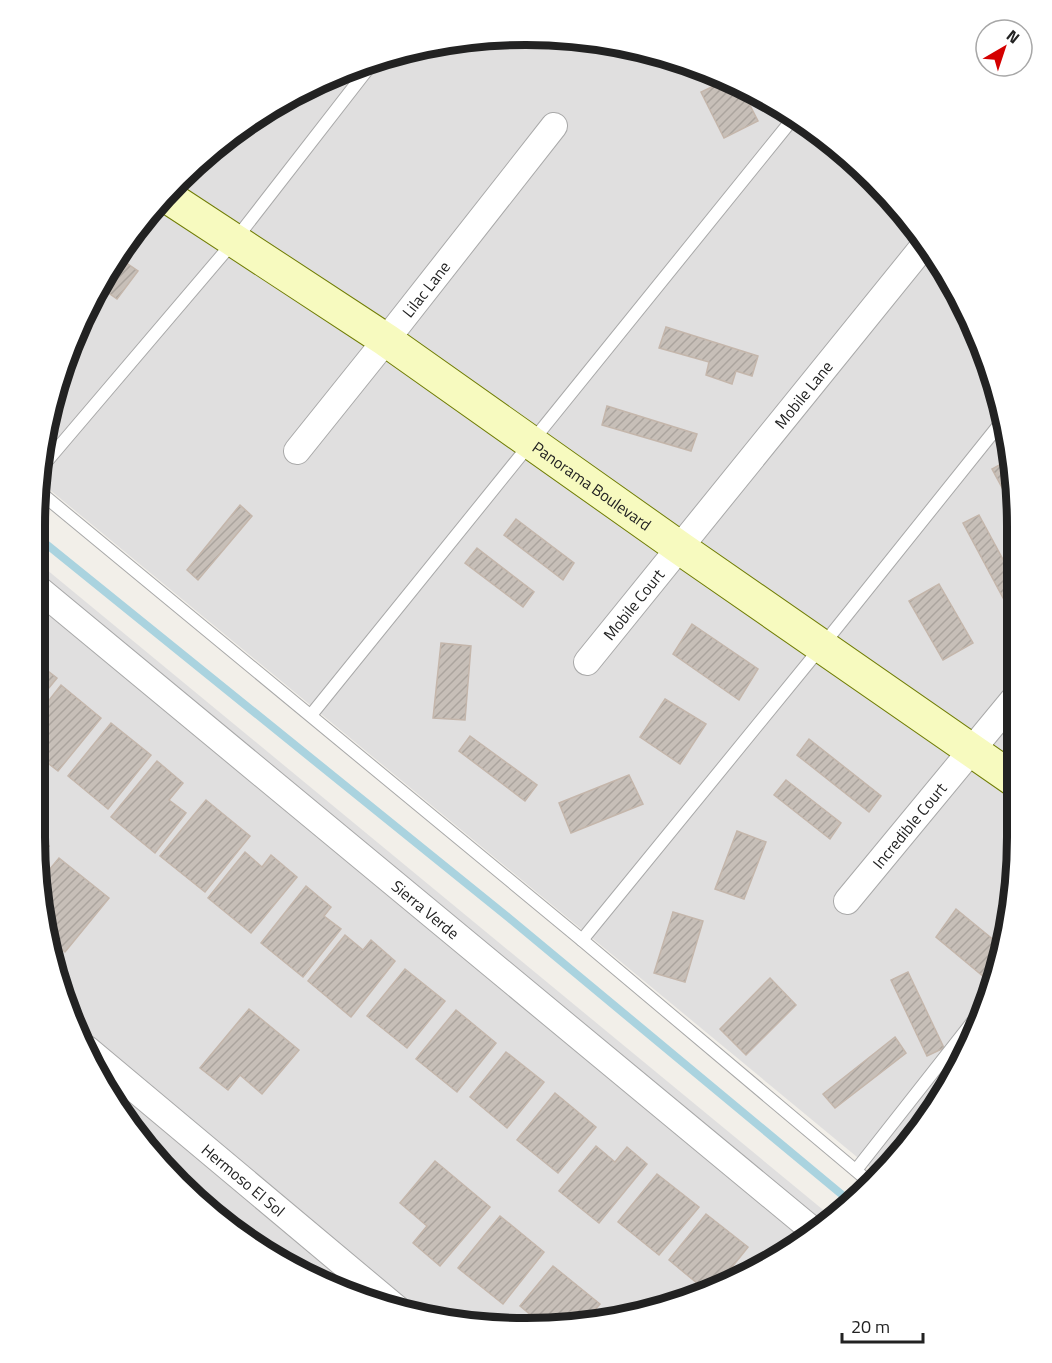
<svg xmlns="http://www.w3.org/2000/svg" width="1052" height="1363" viewBox="0 0 1052 1363" font-family="'Titillium Web',sans-serif">
<defs>
<pattern id="building-hatch" width="6" height="6" patternUnits="userSpaceOnUse" patternTransform="scale(1.5)"><rect width="6" height="6" fill="#c7bfb8"/><path d="M-1 1l2-2M0 6l6-6M5 7l2-2" fill="none" stroke="#aba49e"/></pattern>
</defs>
<rect width="100%" height="100%" fill="#f2efe9"/>
<!-- residential -->
<g fill="#e0dfdf">
<path d="M526,35L622,44L714,72L799,118L874,179L935,253L991,368L1013,462V901L980,1025L935,1110L880,1176L38,480L60,368L136,227L253,117L338,72L430,44Z"/>
<path d="M35,560L833,1218L799,1246L654,1312L526,1328L399,1312L281,1263L179,1185L101,1083L51,965L35,837Z"/>
</g>
<g fill="none" stroke-linecap="round" stroke-linejoin="round">
<!-- stream -->
<path stroke="#aad3df" stroke-width="8" d="M35,535L509,918L852,1203"/>
</g>
<!-- building -->
<g fill="url(#building-hatch)" stroke="#c4b6ab" stroke-width="1.5">
<path d="M728,79L740,86L758,121L724,138L701,92Z"/>
<path d="M119,258L138,271L117,299L103,289Z"/>
<path d="M666,327L758,356L752,376L736,371L732,384L706,375L709,362L659,348Z"/>
<path d="M607,406L697,434L691,451L602,425Z"/>
<path d="M1010,459L1013,464V508L992,469Z"/>
<path d="M240,505L252,516L198,580L187,570Z"/>
<path d="M979,515L1013,578V607L1009,609L963,523Z"/>
<path d="M516,519L574,563L563,580L504,535Z"/>
<path d="M477,548L534,592L523,607L465,563Z"/>
<path d="M939,584L973,643L943,660L909,601Z"/>
<path d="M692,624L758,669L739,700L673,654Z"/>
<path d="M441,643L471,646L465,720L433,718Z"/>
<path d="M35,661L57,678L35,705Z"/>
<path d="M61,685L101,718L58,771L35,753V718Z"/>
<path d="M665,699L706,724L680,764L640,737Z"/>
<path d="M111,723L151,755L108,809L68,776Z"/>
<path d="M470,736L537,785L525,801L459,751Z"/>
<path d="M809,739L881,796L869,812L797,755Z"/>
<path d="M157,761L183,783L169,800L186,813L155,853L111,817Z"/>
<path d="M629,775L643,804L571,833L559,803Z"/>
<path d="M786,780L841,823L830,839L774,795Z"/>
<path d="M206,800L250,836L205,892L160,856Z"/>
<path d="M737,831L766,842L744,899L715,889Z"/>
<path d="M35,834L49,846L38,860L34,837Z"/>
<path d="M245,852L262,867L271,855L297,877L251,933L208,898Z"/>
<path d="M59,858L109,898L65,952L48,938L40,881Z"/>
<path d="M306,886L331,907L324,916L341,929L303,977L261,943Z"/>
<path d="M956,909L1001,946L992,980L990,982L936,937Z"/>
<path d="M673,912L703,921L685,982L654,973Z"/>
<path d="M345,935L363,950L371,940L395,961L351,1017L308,981Z"/>
<path d="M405,969L445,1001L407,1048L367,1016Z"/>
<path d="M908,972L944,1048L927,1056L891,980Z"/>
<path d="M770,978L796,1005L746,1055L720,1029Z"/>
<path d="M249,1009L299,1050L262,1094L240,1075L228,1090L200,1068Z"/>
<path d="M456,1010L496,1043L457,1092L416,1059Z"/>
<path d="M895,1037L906,1053L835,1108L823,1094Z"/>
<path d="M506,1052L544,1082L507,1128L470,1097Z"/>
<path d="M555,1093L596,1127L558,1173L517,1140Z"/>
<path d="M596,1146L615,1162L627,1147L647,1164L599,1223L559,1191Z"/>
<path d="M435,1161L490,1207L440,1266L413,1243L427,1226L400,1203Z"/>
<path d="M657,1174L699,1207L659,1255L618,1222Z"/>
<path d="M706,1214L748,1247L720,1282L704,1289L669,1260Z"/>
<path d="M500,1216L544,1252L503,1304L458,1268Z"/>
<path d="M553,1266L600,1304L591,1314L598,1319L544,1326L520,1306Z"/>
</g>
<g fill="none" stroke-linecap="round" stroke-linejoin="round">
<defs>
<g id="lane">
<path d="M41,468L235,240L374,61"/>
<path d="M36,489L582,940L873,1185"/>
<path d="M311,715L791,121L790,113"/>
<path d="M582,940L822,646L1003,420"/>
<path d="M856,1170L985,1006"/>
</g>
<g id="street">
<path id="s1" d="M297,451L386,340L554,126"/>
<path id="s2" d="M35,586L815,1232"/>
<path id="s3" d="M587,662L926,243"/>
<path id="s4" d="M847,901L1013,700"/>
<path id="s5" d="M87,1049L401,1312"/>
</g>
<g id="secondary">
<path id="s6" d="M168,197L386,340L680,548L1013,779"/>
</g>
</defs>
<!-- lane casing -->
<use href="#lane" stroke="#a9a9a9" stroke-width="14"/>
<!-- street casing -->
<use href="#street" stroke="#a9a9a9" stroke-width="28"/>
<!-- secondary casing -->
<use href="#secondary" stroke="#707d05" stroke-width="35"/>
<!-- lane -->
<use href="#lane" stroke="#fff" stroke-width="12"/>
<!-- street -->
<use href="#street" stroke="#fff" stroke-width="26"/>
<!-- secondary -->
<use href="#secondary" stroke="#f7fabf" stroke-width="33"/>
</g>
<g text-anchor="middle" stroke-width="6" stroke-linejoin="round" paint-order="stroke">
<!-- street labels -->
<g font-size="16" fill="#222" stroke="#fff">
<text dy="6" stroke="none"><textPath href="#s1" startOffset="207">Lilac Lane</textPath></text>
<text dy="6" stroke="none"><textPath href="#s3" startOffset="344">Mobile Lane</textPath></text>
<text dy="6" stroke="none"><textPath href="#s6" startOffset="513">Panorama Boulevard</textPath></text>
<text dy="6" stroke="none"><textPath href="#s3" startOffset="74">Mobile Court</textPath></text>
<text dy="6" stroke="none"><textPath href="#s4" startOffset="98">Incredible Court</textPath></text>
<text dy="6" stroke="none"><textPath href="#s2" startOffset="507">Sierra Verde</textPath></text>
<text dy="6" stroke="none"><textPath href="#s5" startOffset="204">Hermoso El Sol</textPath></text>
</g>
</g>
<!-- crop -->
<path d="M0 0H1052V1363H0ZM526 45H526A481 481 0 0 1 1007 526V837A481 481 0 0 1 526 1318H526A481 481 0 0 1 45 837V526A481 481 0 0 1 526 45Z" fill="#fff" fill-rule="evenodd"/>
<path fill="none" stroke="#222" stroke-width="8" d="M526 45H526A481 481 0 0 1 1007 526V837A481 481 0 0 1 526 1318H526A481 481 0 0 1 45 837V526A481 481 0 0 1 526 45Z"/>
<!-- north arrow -->
<g transform="translate(1004 48) rotate(39)"><circle r="28" fill="#ffffff" stroke="#a7a7a7" stroke-width="1.5"/>
<path d="M0-4.5L10 22L0 15L-10 22Z" fill="#d40000"/>
<text y="-9" font-size="16" font-weight="bold" text-anchor="middle" fill="#222222">N</text>
</g>
<!-- scale -->
<path d="M842 1333v9h81v-9" fill="none" stroke="#222222" stroke-width="3"/>
<text x="851" y="1333" font-size="18" fill="#222222" stroke="#ffffff" stroke-width="4.5" paint-order="stroke">20 m</text>
</svg>
